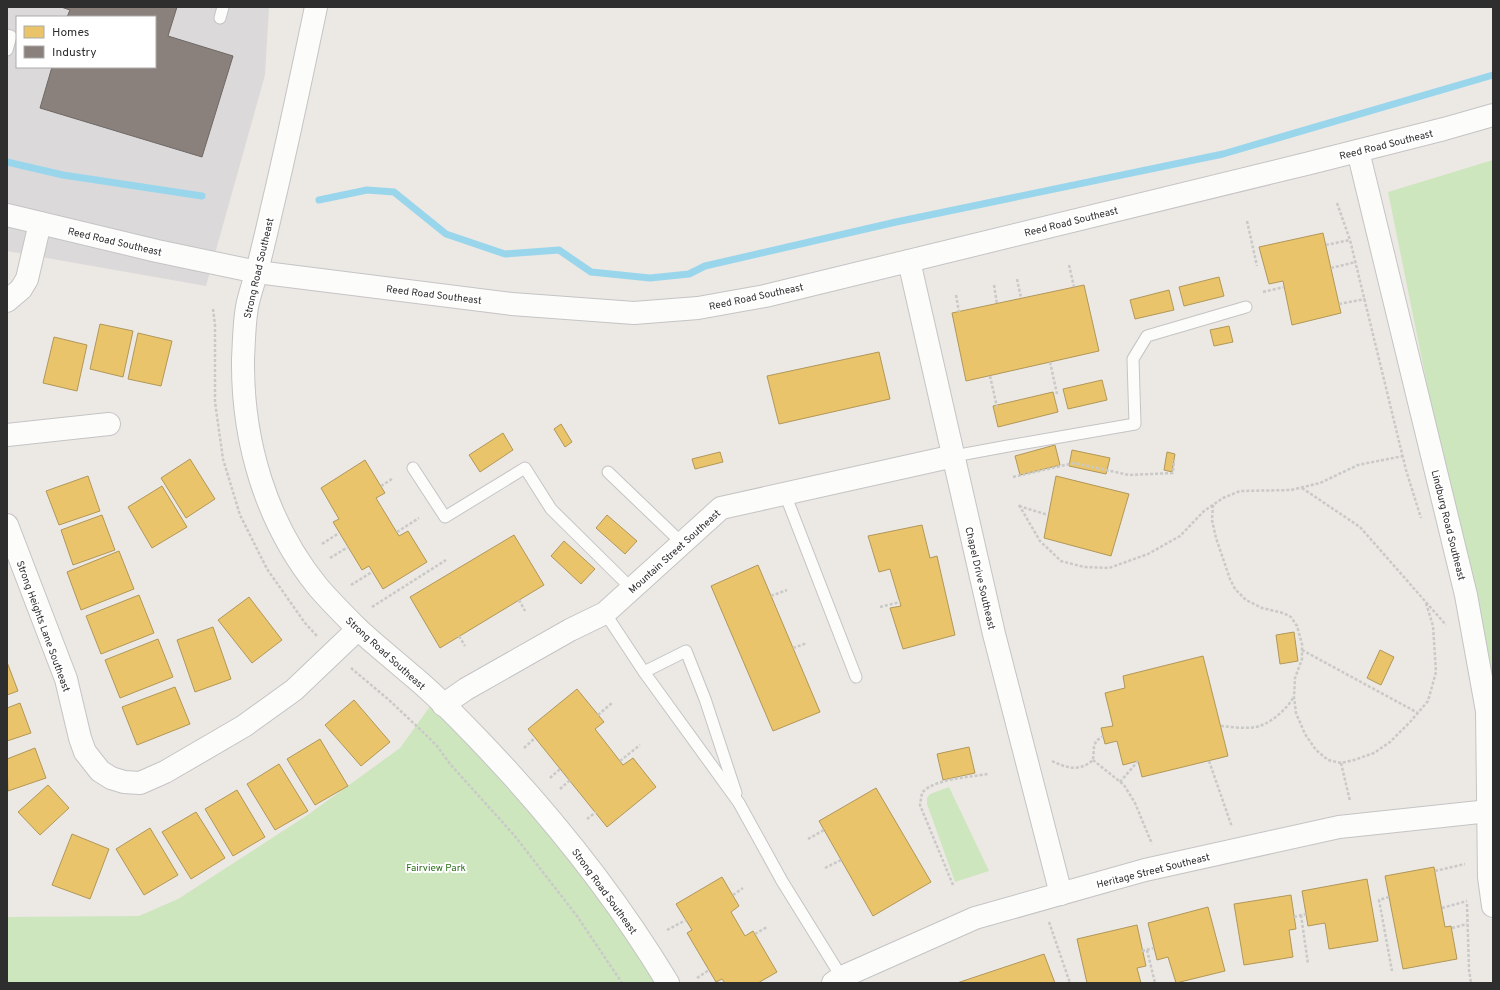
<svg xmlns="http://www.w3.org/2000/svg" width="1500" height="990" viewBox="0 0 1500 990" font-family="Overpass,sans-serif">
<rect width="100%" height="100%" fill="#ece8e4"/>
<!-- industrial -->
<path fill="#dcd9db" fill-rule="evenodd" d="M7,7H269L265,75L206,286L7,251ZM17,17H155V67H17Z"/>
<!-- green -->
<g fill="#cee6be">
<path d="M1493,160V710L1388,192Z"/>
<path d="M436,698L476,737L668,983H7V917L139,916L178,899L309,814L400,748Z"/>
<path d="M949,787L989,871L955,882L927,804V798L930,794Z"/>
</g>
<!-- homes -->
<g fill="#e9c46a" stroke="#b19758">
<path d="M1323,233L1341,313L1292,325L1283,281L1269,284L1259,247Z"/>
<path d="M1219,277L1224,296L1184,306L1179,287Z"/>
<path d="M1084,285L1099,351L966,381L952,313Z"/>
<path d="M1169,290L1174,310L1135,319L1130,300Z"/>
<path d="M100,324L133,331L123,377L90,369Z"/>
<path d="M1229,326L1233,342L1214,346L1210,330Z"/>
<path d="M138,333L172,341L161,386L128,379Z"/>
<path d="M54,337L87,345L77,391L43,383Z"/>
<path d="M879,352L890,399L779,424L767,376Z"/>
<path d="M1102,380L1107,400L1068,409L1063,389Z"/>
<path d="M1053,392L1058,412L998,427L993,406Z"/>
<path d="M561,424L572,442L565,447L554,429Z"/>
<path d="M503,433L513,450L480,472L469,455Z"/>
<path d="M1055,445L1060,465L1020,475L1015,456Z"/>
<path d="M1072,450L1110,458L1106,474L1069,466Z"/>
<path d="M720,452L723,462L695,469L692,459Z"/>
<path d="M1167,452L1175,454L1172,472L1164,470Z"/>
<path d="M190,459L215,499L186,518L161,478Z"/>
<path d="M365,460L385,493L376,498L399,536L408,531L427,562L383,589L369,566L362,570L333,522L339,519L321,488Z"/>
<path d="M88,476L100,511L59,525L46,491Z"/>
<path d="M1056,476L1129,494L1111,556L1044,538Z"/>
<path d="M162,486L187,527L152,548L128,507Z"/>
<path d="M102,515L115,550L73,565L61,530Z"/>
<path d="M607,515L637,541L625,554L596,528Z"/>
<path d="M922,525L930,558L937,556L955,635L903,649L890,608L901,606L890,569L879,572L868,536Z"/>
<path d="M514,535L544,585L440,648L410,597Z"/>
<path d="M564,541L595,569L581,584L551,556Z"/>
<path d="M119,551L134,589L81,610L67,572Z"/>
<path d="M758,565L820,712L773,731L711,586Z"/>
<path d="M139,595L154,633L101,654L86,616Z"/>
<path d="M249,597L282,640L252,663L218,620Z"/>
<path d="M213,627L231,679L195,692L177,640Z"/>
<path d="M1294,632L1298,661L1280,664L1276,635Z"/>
<path d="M158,639L173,677L120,698L105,660Z"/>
<path d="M1380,650L1394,657L1381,685L1367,678Z"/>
<path d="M1203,656L1228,756L1142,777L1138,761L1123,765L1117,741L1105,744L1101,728L1113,726L1105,693L1125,688L1123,676Z"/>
<path d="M7,662L18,691L7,695Z"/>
<path d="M175,687L190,724L137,745L122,707Z"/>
<path d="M577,689L604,722L595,729L623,765L633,758L656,787L607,827L528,729Z"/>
<path d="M354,700L390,742L361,766L325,725Z"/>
<path d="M20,703L31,733L7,741V708Z"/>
<path d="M320,739L348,786L315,805L287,759Z"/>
<path d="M969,747L975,773L943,780L937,754Z"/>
<path d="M35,748L46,778L8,791L7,759Z"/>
<path d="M279,764L308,811L275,830L247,784Z"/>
<path d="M48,785L69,808L40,835L18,812Z"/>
<path d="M876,788L931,882L873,916L819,821Z"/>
<path d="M237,790L265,837L233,856L205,809Z"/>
<path d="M196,812L225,858L191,879L162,832Z"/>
<path d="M150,828L178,875L144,895L116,849Z"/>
<path d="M72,834L109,849L90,899L52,885Z"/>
<path d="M1434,867L1445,927L1451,926L1457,959L1403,969L1385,876Z"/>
<path d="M722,877L739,906L731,912L745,936L753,931L777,972L758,983H725L722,979L716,982L687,933L692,930L676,904Z"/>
<path d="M1367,879L1378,941L1329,949L1325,923L1308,926L1302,891Z"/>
<path d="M1291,895L1296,929L1289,930L1293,957L1244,965L1234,904Z"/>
<path d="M1208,907L1225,971L1176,983L1168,957L1157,960L1148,923Z"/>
<path d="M1137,925L1146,966L1137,968L1141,983H1087L1077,939Z"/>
<path d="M1044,954L1055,983H957Z"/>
</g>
<!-- industry -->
<path fill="#8a817c" stroke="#6e6865" d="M61,7H177L168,36L233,56L202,157L40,108L52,67H155V17H67L70,10Z"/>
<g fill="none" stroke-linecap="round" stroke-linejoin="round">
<!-- stream -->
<g stroke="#99d6ec" stroke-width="7">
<path d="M7,162L63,175L202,196"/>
<path d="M319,200L367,190L394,192L446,234L505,254L559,250L591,272L650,278L689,274L705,266L896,222L1223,154L1493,75"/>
</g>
<defs>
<g id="service">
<path d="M220,18L223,7"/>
<path d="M7,35L11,36L7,50"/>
<path d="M954,456L1008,446L1135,424L1133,359L1147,336L1246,307"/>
<path d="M413,468L445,517L525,468L551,509L632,589"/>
<path d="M608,472L682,543"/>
<path d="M785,494L856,677"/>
<path d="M605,613L644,672L739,803L782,881L844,981"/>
<path d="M644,672L686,651L705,699L736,793"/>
</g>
<g id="minor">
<path d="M909,261L994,634L1061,894"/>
<path d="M7,301L21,289L27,279L40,223"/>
<path d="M7,435L109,424"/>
<path d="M7,525L66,679L80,738L85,752L100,771L111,778L124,782L140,783L165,772L244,726L294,690L358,629"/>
<path d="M443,705L466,689L570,630L605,613L721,508L954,456"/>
<path d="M833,983L842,977L975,918L1145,870L1339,827L1489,811"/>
</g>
<g id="tertiary">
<path d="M316,7C302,74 288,141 272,208C267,230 262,252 256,274C253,285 249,296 247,307C244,324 244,342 243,359C242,441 266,523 318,587C330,601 344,615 357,628C374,644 392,658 409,673C434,693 457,717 479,740C550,814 615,895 668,983"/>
<path d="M1358,151L1466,595L1487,711L1489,877L1493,906"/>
<path d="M7,215L157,251L257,272L512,304L634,313L698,308L765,296L1310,163L1444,129L1493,115"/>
</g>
</defs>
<!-- service casing -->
<use href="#service" stroke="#c5c4c5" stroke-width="13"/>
<!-- minor casing -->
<use href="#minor" stroke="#c5c4c5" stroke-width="24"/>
<!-- tertiary casing -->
<use href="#tertiary" stroke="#c5c4c5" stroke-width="24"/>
<!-- path -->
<g stroke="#c9c9c8" stroke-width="2.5" stroke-dasharray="3 2" stroke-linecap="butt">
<path d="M1337,203L1350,240L1406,470L1421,518"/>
<path d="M1247,221L1257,266"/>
<path d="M1326,245L1350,240"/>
<path d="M1069,265L1074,287"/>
<path d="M1331,268L1356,262"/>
<path d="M1017,279L1021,298"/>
<path d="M994,285L997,304"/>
<path d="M1263,292L1284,287"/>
<path d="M956,295L959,312"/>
<path d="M1339,304L1365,299"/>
<path d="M213,309L215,325V402L223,459L240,515L267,569L305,623L317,636"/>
<path d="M1050,362L1057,394"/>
<path d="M990,376L997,407"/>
<path d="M1013,477L1074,463L1129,475L1173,473L1174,460"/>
<path d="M381,486L392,479"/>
<path d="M1302,488L1360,527L1446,625"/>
<path d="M1019,505L1040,541L1061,561L1084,567L1109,568L1148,554L1180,536L1204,511L1223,498L1240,491L1291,490L1320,483L1358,465L1403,456"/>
<path d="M1213,505L1212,520L1216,538L1230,579L1235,589L1246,600L1262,608L1283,613L1291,617L1297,626L1302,644V659L1295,678L1294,697L1296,713L1305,734L1316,750L1328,760L1341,763L1354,760L1374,753L1390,742L1410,722L1428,701L1436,672L1433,626L1426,603"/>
<path d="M1019,506L1048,515"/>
<path d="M397,532L419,518"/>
<path d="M322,544L339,533"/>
<path d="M330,558L348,547"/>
<path d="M351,585L372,572"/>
<path d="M771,596L787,590"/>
<path d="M519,600L525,611"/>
<path d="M372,607L446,560"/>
<path d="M880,607L900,602"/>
<path d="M459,636L465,646"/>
<path d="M793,648L807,643"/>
<path d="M1302,650L1418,713"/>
<path d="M351,668L389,700L425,734L437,746L450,764L514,835L577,916L622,983"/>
<path d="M598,715L612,703"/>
<path d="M1221,726C1232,727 1245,729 1256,727C1270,724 1286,710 1293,698"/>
<path d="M524,748L535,738"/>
<path d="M1093,760L1124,785L1135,803L1152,844"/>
<path d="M620,761L640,745"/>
<path d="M1052,761C1066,768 1080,772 1093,760L1094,747L1096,741L1103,736"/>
<path d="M1209,761L1232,827"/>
<path d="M1341,763L1350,801"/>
<path d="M550,778L560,769"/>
<path d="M1120,782L1138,761"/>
<path d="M560,789L570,780"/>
<path d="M587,819L596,812"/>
<path d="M808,839L824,830"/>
<path d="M825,868L841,860"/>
<path d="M1435,871L1465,864"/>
<path d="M953,885L920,805L922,793C932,779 971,777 988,774"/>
<path d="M733,895L743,888"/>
<path d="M1389,897L1379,900L1392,971"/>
<path d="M1467,904L1469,970L1471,983"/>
<path d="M1442,908L1467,901"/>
<path d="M1301,915L1308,964"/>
<path d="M1294,917L1306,914"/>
<path d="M1049,922L1070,983"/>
<path d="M1452,928L1467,924"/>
<path d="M667,930L686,920"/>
<path d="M755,934L767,927"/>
<path d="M1147,950L1155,983"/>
<path d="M1142,951L1154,948"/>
<path d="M697,978L709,970"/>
</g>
<!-- service -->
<use href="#service" stroke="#fcfcfb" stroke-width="11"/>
<!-- minor -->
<use href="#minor" stroke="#fcfcfb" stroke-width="22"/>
<!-- tertiary -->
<use href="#tertiary" stroke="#fcfcfb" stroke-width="22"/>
</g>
<g text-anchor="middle" stroke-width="4" stroke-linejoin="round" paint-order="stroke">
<!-- street labels -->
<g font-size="10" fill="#2e2e2e" stroke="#fff">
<text transform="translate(1386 144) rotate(-14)" y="4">Reed Road Southeast</text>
<text transform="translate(1071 221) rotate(-14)" y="4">Reed Road Southeast</text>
<text transform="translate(115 241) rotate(13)" y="4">Reed Road Southeast</text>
<text transform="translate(258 268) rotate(-77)" y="4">Strong Road Southeast</text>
<text transform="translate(434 294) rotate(7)" y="4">Reed Road Southeast</text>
<text transform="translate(756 296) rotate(-12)" y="4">Reed Road Southeast</text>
<text transform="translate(1449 525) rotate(76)" y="4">Lindburg Road Southeast</text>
<text transform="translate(674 551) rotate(-42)" y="4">Mountain Street Southeast</text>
<text transform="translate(981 578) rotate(77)" y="4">Chapel Drive Southeast</text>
<text transform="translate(44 626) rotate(70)" y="4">Strong Heights Lane Southeast</text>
<text transform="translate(386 653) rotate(42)" y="4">Strong Road Southeast</text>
<text transform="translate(1153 870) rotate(-14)" y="4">Heritage Street Southeast</text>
<text transform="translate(605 891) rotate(54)" y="4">Strong Road Southeast</text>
</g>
<!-- park labels -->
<g font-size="10" fill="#2c6e1b" stroke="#fff">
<text x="436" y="871">Fairview Park</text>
</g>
</g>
<!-- border -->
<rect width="1500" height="990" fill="none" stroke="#2e2e2e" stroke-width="16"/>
<!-- legend -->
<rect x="16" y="16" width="140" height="52" fill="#ffffff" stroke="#ababab"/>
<rect x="24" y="26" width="20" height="12" fill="#e9c46a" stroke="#ababab"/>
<text x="52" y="36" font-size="12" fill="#2e2e2e">Homes</text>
<rect x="24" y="46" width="20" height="12" fill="#8a817c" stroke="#ababab"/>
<text x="52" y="56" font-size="12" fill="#2e2e2e">Industry</text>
</svg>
